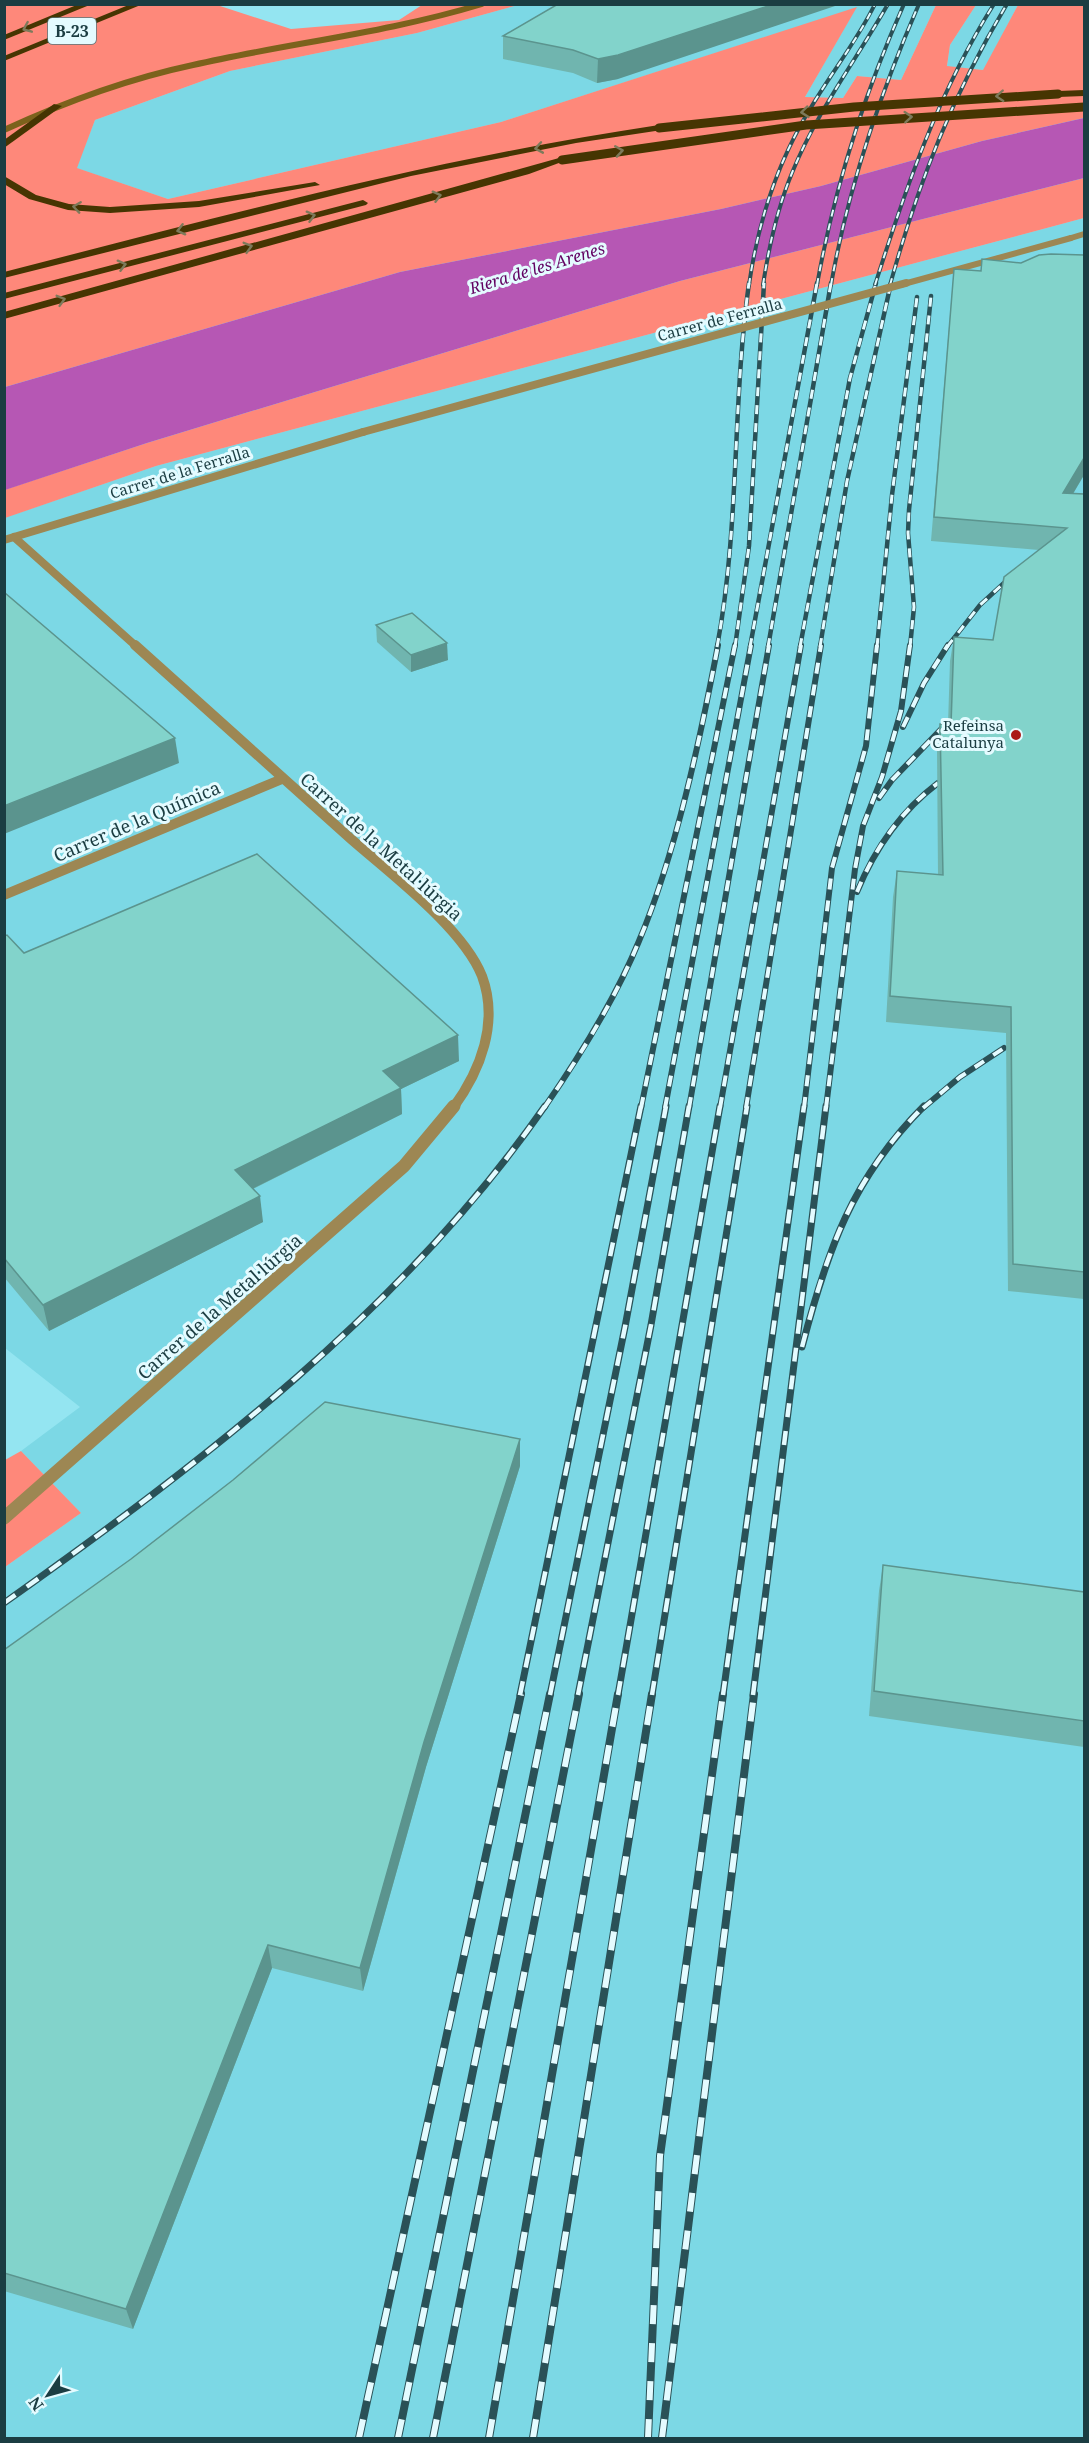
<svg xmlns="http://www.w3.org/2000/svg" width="1089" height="2443" viewBox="0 0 1089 2443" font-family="'Noto Serif',serif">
<rect width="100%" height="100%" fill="#94e5f1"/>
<!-- built -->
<g fill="#7cd8e5">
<path d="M518,5H936L901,80L857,76L843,98L805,97L856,8L501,122L168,199L76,168L95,120L230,71L417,33Z"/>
<path d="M976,5H1018L984,70L947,67L950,45Z"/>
<path d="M1084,218V2438H5V1567L81,1513L21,1451L80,1407L5,1348L4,518L156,466Z"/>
</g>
<!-- green -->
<g fill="#fe887a">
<path d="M5,5H217L291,29L399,20L422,5H518L417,33L230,71L95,120L77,168L168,199L501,122L857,7L805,97L843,98L857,76L901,80L936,5H976L950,45L947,66L983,70L1018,5H1084V118L982,141L821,186L721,209L400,272L5,387Z"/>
<path d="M1084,178V218L156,466L5,518L4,490L147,443L680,281Z"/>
<path d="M21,1451L81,1513L5,1567V1460Z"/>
</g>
<!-- water -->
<path fill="#b657b4" d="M1084,118V178L680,281L147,443L5,490V387L400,272L721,209L821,186L982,141Z"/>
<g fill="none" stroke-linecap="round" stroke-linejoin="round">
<!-- minor-far2 -->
<path stroke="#9d8753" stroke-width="8" d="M14,537L137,647"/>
<!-- minor-far1 -->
<g stroke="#9d8753" stroke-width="10">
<path d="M135,645C207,710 279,774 351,839C391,874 463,928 482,976C499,1022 481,1070 453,1108"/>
<path d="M4,895L282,779"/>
</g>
<!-- minor -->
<path stroke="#9d8753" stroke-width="13" d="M4,1518L404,1166L454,1106"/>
<!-- tertiary-far1 -->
<path stroke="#9d8753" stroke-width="6" d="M1071,238L1084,234"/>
<!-- tertiary -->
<path stroke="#9d8753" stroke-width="8" d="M4,540L363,432"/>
<!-- secondary -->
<path stroke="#7c621c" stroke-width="6" d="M4,130C65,102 127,79 193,65C289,43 387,33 482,4"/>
<!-- motorway -->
<g fill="#463502" fill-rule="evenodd">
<path d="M79,4H92L4,40V35Z"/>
<path d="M131,4H143L4,61V56Z"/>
<path d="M1084,90V96L1058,97L1053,94L1058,91Z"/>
<path d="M54,104L62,106L4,148V140Z"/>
<path d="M659,125L664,128L662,130L576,143L411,176L4,278V272C222,216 437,158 659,125Z"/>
<path d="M559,158L567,160L529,174L4,319V312Z"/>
<path d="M4,176L36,195L69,204L110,207L199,201L315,182L320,185L199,207L110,213L68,210L29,199L4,184Z"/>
<path d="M363,200L368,203L366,205L4,299V293Z"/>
</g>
<defs>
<g id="rail-far4">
<path d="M749,285C758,222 777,163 810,109C831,73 857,41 875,4"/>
<path d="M763,285C769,246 777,209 792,173C816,113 856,60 888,4"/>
<path d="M817,285C834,190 865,92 904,4"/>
<path d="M831,285C848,188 880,94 919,4"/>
<path d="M875,285C906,187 939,91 994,4"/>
<path d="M890,285C919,181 952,96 1007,4"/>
</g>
<g id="rail-far3">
<path d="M717,647C740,526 732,404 749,283"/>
<path d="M735,647L749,546L764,283"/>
<path d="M750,647L817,283"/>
<path d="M768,647L831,283"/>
<path d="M800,647L850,378L876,283"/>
<path d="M820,647L847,481L891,283"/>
<path d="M877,647L892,495L917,297"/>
<path d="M910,647L914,607L908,533L909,510L931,296"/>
<path d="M947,647L980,605L1016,572"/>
</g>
<g id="rail-far2">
<path d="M903,727L924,683L948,645"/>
<path d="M879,798L892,780L948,722"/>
<path d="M857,892C875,848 900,812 938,783"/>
<path d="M544,1108C580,1056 615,1000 639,941C676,853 700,740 718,645"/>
<path d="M641,1108L735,645"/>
<path d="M665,1108L751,645"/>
<path d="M689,1108L769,645"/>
<path d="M720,1108L801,645"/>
<path d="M746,1108L821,645"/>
<path d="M804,1108L832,868L866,746L877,645"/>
<path d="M826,1108L855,869L863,826L882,777L901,711L910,645"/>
<path d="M923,1108L960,1077L1004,1048"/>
</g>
<g id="rail-far1">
<path d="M802,1347C827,1251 852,1178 924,1106"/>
<path d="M4,1603C204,1461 403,1310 545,1106"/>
<path d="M520,1695L641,1106"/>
<path d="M550,1695L625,1327L666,1106"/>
<path d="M578,1695L651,1325L689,1106"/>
<path d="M618,1695L720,1106"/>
<path d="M652,1695L747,1106"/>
<path d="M723,1695L804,1106"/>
<path d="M753,1695L826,1106"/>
</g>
<g id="rail">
<path d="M359,2438L521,1694"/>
<path d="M398,2438L550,1694"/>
<path d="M433,2438L579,1694"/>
<path d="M489,2438L618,1694"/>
<path d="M533,2438L652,1694"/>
<path d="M648,2438L660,2156L723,1694"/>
<path d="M662,2438L754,1694"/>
</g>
</defs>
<!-- rail-far4 casing -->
<use href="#rail-far4" stroke="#2a5157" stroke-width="4"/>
<!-- rail-far3 casing -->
<use href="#rail-far3" stroke="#2a5157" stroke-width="4.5"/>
<!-- rail-far2 casing -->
<use href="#rail-far2" stroke="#2a5157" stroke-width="6"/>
<!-- rail-far1 casing -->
<use href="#rail-far1" stroke="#2a5157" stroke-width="7"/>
<!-- rail casing -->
<use href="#rail" stroke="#2a5157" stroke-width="8"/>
<!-- rail-far4 -->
<use href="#rail-far4" stroke="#e4fbff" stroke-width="2" stroke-dasharray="7" stroke-linecap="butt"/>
<!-- rail-far3 -->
<use href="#rail-far3" stroke="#e4fbff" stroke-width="3" stroke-dasharray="9" stroke-linecap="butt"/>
<!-- rail-far2 -->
<use href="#rail-far2" stroke="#e4fbff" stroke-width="4" stroke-dasharray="11" stroke-linecap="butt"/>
<!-- rail-far1 -->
<use href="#rail-far1" stroke="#e4fbff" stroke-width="4.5" stroke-dasharray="14" stroke-linecap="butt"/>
<!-- rail -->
<use href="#rail" stroke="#e4fbff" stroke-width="6" stroke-dasharray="19" stroke-linecap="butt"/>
<!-- tertiary-bridge-far1 -->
<path stroke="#9d8753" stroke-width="6" d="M900,285L1071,238"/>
<!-- tertiary-bridge -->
<path stroke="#9d8753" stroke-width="8" d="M363,432L906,283"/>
<!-- motorway-bridge -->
<g stroke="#463502" stroke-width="9">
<path d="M659,128L854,107L1058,94"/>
<path d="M562,160L806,125L1084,107"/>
</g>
</g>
<!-- wall -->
<g fill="#70b5af">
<path d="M558,4L618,79L597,83L573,73L503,59V36Z"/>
<path d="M1084,255V475L1073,494H1084V1299L1008,1291L1006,1033L886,1022L893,897L897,871L938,875L937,749L940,724L948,725L950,661L954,637L993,640L1039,550L931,541L952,291L954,269L981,271L1021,263Z"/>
<path d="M376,625L448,660L411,672L377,642Z"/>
<path d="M4,936L24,953L459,1061L401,1089L402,1114L253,1189L263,1222L49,1331L4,1277Z"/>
<path d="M520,1466L426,1767L363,1991L272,1968L133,2329L4,2291V1650Z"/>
<path d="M883,1565L1084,1592V1747L869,1716L879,1591Z"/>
</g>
<!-- shaded-wall -->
<g fill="#5b948e">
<path d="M774,4H841L618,79L597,83L598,59Z"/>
<path d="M1084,458V475L1059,517L1063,493Z"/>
<path d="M447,643L448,660L411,672V655Z"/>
<path d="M175,738L179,763L4,834V806Z"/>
<path d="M458,1035L459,1061L401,1089L402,1114L238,1196L235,1170L383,1071Z"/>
<path d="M260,1196L263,1222L49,1331L43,1305Z"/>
<path d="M520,1439V1466L426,1767L363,1991L360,1968L424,1742Z"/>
<path d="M268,1945L272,1968L133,2329L126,2309Z"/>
</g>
<!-- building -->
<g fill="#82d3cb" stroke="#5b948e" stroke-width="1.5">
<path d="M558,4H774L618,55L598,59L573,50L503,36Z"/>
<path d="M1051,254L1084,255V458L1063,493L1084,494V1272L1013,1264L1011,1007L890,996L897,871L943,875L940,724L951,725L954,637L993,640L1004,577L1067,528L934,517L954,269L981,271L982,259L1021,263L1039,255Z"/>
<path d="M4,593H5L175,738L4,806Z"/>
<path d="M412,613L447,643L411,655L376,625Z"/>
<path d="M257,854L458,1035L383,1071L401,1088L235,1170L260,1196L43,1305L4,1258V936L7,935L24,953Z"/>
<path d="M325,1402L520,1439L424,1742L360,1968L268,1945L126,2309L4,2273V1650L131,1559L233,1480Z"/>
<path d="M883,1565L1084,1592V1721L874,1691Z"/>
</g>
<!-- one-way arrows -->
<defs><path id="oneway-chevron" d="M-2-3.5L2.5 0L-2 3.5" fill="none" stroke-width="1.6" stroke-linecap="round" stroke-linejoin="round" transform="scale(1.5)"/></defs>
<g stroke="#7d7a5b">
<use href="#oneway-chevron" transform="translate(27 28) rotate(157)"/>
<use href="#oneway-chevron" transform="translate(1000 96) rotate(177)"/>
<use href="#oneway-chevron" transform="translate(805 112) rotate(174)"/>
<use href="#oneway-chevron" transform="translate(908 117) rotate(-4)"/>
<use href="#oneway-chevron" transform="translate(539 148) rotate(170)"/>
<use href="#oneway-chevron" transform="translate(619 151) rotate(-9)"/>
<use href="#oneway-chevron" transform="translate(437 196) rotate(-15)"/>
<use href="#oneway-chevron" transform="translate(77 207) rotate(-172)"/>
<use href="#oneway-chevron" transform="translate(311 216) rotate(-15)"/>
<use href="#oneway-chevron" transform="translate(181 230) rotate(166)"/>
<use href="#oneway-chevron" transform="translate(248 247) rotate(-16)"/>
<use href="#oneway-chevron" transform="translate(122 265) rotate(-15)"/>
<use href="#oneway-chevron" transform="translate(61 300) rotate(-16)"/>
</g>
<!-- markers -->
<circle fill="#ab1917" stroke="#e4fbff" stroke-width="2" cx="1016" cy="735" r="6"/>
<g text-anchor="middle" stroke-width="6" stroke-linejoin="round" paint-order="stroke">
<!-- far-street labels -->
<g font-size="15" fill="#1b3d42" stroke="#e4fbff">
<text transform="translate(720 320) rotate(-15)" y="5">Carrer de Ferralla</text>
<text transform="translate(180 473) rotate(-17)" y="5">Carrer de la Ferralla</text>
</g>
<!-- far-poi labels -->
<g font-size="15" fill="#1b3d42" stroke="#e4fbff" text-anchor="end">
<text x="1004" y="731">Refeinsa<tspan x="1004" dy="17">Catalunya</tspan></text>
</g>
<!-- shield labels -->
<rect fill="#e4fbff" stroke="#57767b" stroke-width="1.5" x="48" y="18" width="48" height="26" rx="4.5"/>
<g font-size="16" font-weight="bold" fill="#1b3d42">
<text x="72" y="37">B-23</text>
</g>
<!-- far-water labels -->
<g font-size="16" font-style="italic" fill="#610061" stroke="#e4fbff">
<text transform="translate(537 268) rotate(-17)" y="6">Riera de les Arenes</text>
</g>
<!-- street labels -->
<g font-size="18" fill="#1b3d42" stroke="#e4fbff">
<text transform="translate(137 822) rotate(-23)" y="6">Carrer de la Química</text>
<text transform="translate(381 847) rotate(42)" y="6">Carrer de la Metal·lúrgia</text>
<text transform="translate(220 1307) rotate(-41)" y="6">Carrer de la Metal·lúrgia</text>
</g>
</g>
<!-- border -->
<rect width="1089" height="2443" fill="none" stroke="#1b3d42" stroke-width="12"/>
<!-- north arrow -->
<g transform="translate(48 2395) rotate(234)" stroke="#e4fbff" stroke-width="4.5" paint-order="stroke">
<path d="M0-4.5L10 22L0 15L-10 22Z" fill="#1b3d42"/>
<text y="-9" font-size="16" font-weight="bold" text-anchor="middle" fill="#1b3d42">N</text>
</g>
</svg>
